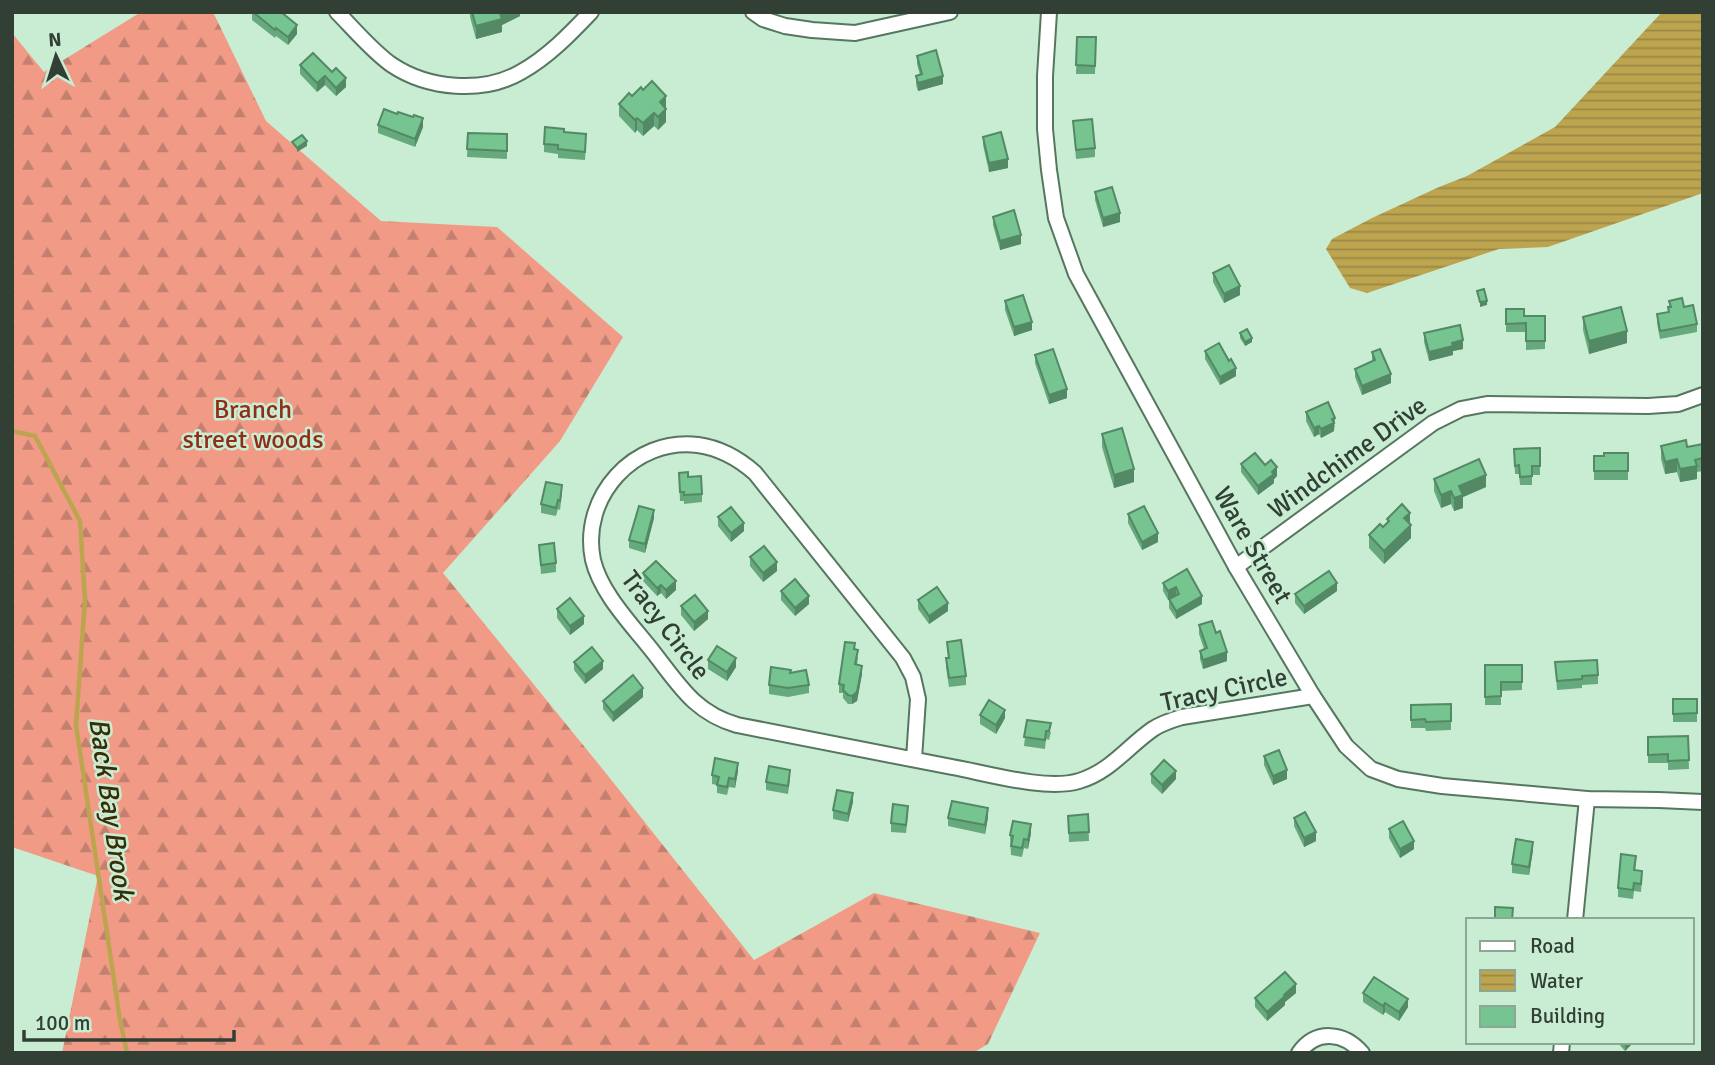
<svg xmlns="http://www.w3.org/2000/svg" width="1715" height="1065" viewBox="0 0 1715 1065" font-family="Signika,sans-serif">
<defs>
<pattern id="forest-firs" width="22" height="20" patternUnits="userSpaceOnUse" patternTransform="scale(1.75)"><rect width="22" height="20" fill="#f19b87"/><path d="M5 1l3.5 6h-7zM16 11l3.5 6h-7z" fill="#c4806f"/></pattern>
<pattern id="water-rules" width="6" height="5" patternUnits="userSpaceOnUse" patternTransform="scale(1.75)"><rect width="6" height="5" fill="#bda550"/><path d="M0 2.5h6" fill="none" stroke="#9a8843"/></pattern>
</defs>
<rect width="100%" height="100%" fill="#c9edd3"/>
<!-- forest -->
<path fill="url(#forest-firs)" d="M141,12H213L266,121L381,221L497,227L623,337L560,441L443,573L605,772L754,960L874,893L1040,933L988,1044L973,1053H62L98,876L12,847V33L44,72Z"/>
<!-- water -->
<path fill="url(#water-rules)" d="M1662,12H1703V193L1548,247L1499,249L1367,293L1350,288L1326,249L1332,239L1372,218L1439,187L1467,176L1555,127Z"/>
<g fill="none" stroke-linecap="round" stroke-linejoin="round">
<!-- stream -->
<path stroke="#bda550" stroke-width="4.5" d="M12,431L35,436L80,521L85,600L76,725L120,1020L127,1053"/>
<defs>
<g id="street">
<path d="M337,12C353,28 373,52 392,65C428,89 483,94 521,72C548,57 570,34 591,12"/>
<path d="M753,12L763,19L785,26L812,30L855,33L950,12"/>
<path d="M1049,12L1045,76V129L1049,170L1056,218L1076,274L1236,567L1313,696L1346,746L1371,769L1398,779L1442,786L1587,799L1659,800L1703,802"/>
<path d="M1236,567L1433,423L1461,409L1487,404L1648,406L1678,404L1703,395"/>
<path d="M914,759L918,699L913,677L903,658L755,473C738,458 720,448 698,445C634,437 580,497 593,560C601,594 633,626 654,653C679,685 695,713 737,725C808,739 880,753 952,767C986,773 1046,791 1079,781C1110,772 1127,747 1153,729C1162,723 1172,720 1182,717L1313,696"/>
<path d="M1575,920L1587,799"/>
<path d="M1299,1053C1316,1029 1344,1032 1362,1053"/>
<path d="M1561,1053L1562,1042"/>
</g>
</defs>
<!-- street casing -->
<use href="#street" stroke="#567660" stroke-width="18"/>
<!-- street -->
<use href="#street" stroke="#fff" stroke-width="14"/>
</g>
<!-- wall -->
<g fill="#65a97c">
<path d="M252,12H281L297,34L288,45L276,36L275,38L252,20Z"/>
<path d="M470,12H520V16L502,25V32L476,39L470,17Z"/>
<path d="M1077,37H1096L1095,74H1076Z"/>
<path d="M917,56L943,84L918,91L916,85V76L920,75L917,64Z"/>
<path d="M300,65L346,87L336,96L325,85L317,92L300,74Z"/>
<path d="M643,90L666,96V122L658,130L654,126L643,136L637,130L635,133L619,116V104Z"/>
<path d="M397,114L413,117L423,127L415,147L378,133V125Z"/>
<path d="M1073,121L1095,148V157L1076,159Z"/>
<path d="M564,132L586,143L585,160L558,158V154L544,152V144Z"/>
<path d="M468,133L507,134V159L467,157Z"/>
<path d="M983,137L1008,168L989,172L983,145Z"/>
<path d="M1095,192L1120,222L1103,227L1095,200Z"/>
<path d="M993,217L1021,244L1000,250L993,225Z"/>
<path d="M1213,273L1240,295L1224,303L1213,282Z"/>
<path d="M1005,301L1032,330L1014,336L1005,310Z"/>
<path d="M1669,301L1684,307L1697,324V332L1660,339L1657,323V314L1668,312V307H1669Z"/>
<path d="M1506,309L1524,316H1545V349L1526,350V332H1506Z"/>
<path d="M1583,317L1627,343L1589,354L1583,330Z"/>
<path d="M1240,333L1252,342L1245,346L1240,338Z"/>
<path d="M1424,333L1463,349L1453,351V355L1429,361L1424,342Z"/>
<path d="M1205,351L1229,361L1236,376L1220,385L1205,359Z"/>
<path d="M1372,352L1391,383L1362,395L1355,377V369L1372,361Z"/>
<path d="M1035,355L1067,398L1049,404L1035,363Z"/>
<path d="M1306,412L1335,426L1334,427V431L1321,438L1319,434L1314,437L1306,421Z"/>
<path d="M1102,434L1134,482L1114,488L1102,447Z"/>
<path d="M1703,444V471L1697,472V479L1680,482L1677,472L1665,474L1661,459V446L1687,447Z"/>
<path d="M1540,448V475H1532V485H1520L1519,474H1515L1514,449Z"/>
<path d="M1628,453V480H1594V456Z"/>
<path d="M1241,464L1277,476L1274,479V483L1258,495L1241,472Z"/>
<path d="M679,473L688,477L702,494V502L684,504V501H680Z"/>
<path d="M1434,479L1486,487L1463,497V508L1454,511L1451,504L1441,508L1434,491Z"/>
<path d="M562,494L560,510L558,509L556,516L541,513V504Z"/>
<path d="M1128,514L1158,542L1142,550L1128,523Z"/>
<path d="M718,517L744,531L731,542L718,526Z"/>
<path d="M654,518L645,553L629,548V540Z"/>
<path d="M1387,519L1410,523L1411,538L1384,564L1369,548V535L1383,527L1387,524Z"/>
<path d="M539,545L556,563V572L541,574Z"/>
<path d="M750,557L777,571L763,582L750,566Z"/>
<path d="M1187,569L1202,604L1176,619L1169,608V599L1176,596L1168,600L1163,591V583Z"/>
<path d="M643,573L676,590L666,599L661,593L657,596L643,581Z"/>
<path d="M781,591L809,604L795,616L781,600Z"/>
<path d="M1337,591L1304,614L1295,603V594Z"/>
<path d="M918,600L948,611L929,624L918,609Z"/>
<path d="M681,606L708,619L694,631L681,615Z"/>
<path d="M557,609L584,624L570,635L557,618Z"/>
<path d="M1199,625L1227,661L1203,669L1200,659V651L1204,649L1199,634Z"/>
<path d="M947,642L966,676V685L949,687L946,667V658H948Z"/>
<path d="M855,649L858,658L857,665L862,674L857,701L852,704H848L843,698V693H839V684Z"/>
<path d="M708,660L736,667L727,681L708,669Z"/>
<path d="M574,662L603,669L585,684L574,670Z"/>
<path d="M1555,662L1598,675V684L1582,685V688L1557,690Z"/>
<path d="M1485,665H1522V690L1501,691V705H1485Z"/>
<path d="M791,673L809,685V693L788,697L769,694V685Z"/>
<path d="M643,697L613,722L603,709V701Z"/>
<rect x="1673" y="699" width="24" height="23"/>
<path d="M1451,704V730L1426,731L1425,728H1411V705Z"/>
<path d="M980,715L1005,718L996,734L980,724Z"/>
<path d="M1027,720L1051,732L1049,740L1046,739L1045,749L1024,746Z"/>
<path d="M1688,736L1689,769L1668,770V763H1648V737Z"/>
<path d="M1264,756L1287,779L1273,785L1264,765Z"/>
<path d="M738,771L735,788L729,787L727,795L717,793V785L712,784V775Z"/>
<path d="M1151,774L1176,779L1162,794L1151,783Z"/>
<path d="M790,779L788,794L766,790V782Z"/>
<path d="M853,802L848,822L833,819V810Z"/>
<path d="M908,814L906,833L891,832V823Z"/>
<path d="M1088,814L1089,841L1069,842L1068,816Z"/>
<path d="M988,817L985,834L948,826V818Z"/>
<path d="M1294,818L1316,841L1304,847L1294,826Z"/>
<path d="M1389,829L1414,849L1400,858L1389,838Z"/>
<path d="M1031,833L1028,849L1024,848L1022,857L1011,855L1010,835Z"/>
<path d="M1533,850L1529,875L1512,873V864Z"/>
<path d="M1636,864L1635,870L1642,879L1641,892L1634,891L1633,899L1618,897V888Z"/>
<path d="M1296,993L1285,1002V1005L1267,1021L1255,1007V998Z"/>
<path d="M1363,993L1408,1007L1399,1021L1385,1012L1383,1015L1363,1002Z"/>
<path d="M1617,1042H1634L1625,1051Z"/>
</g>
<!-- shaded-wall -->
<g fill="#538965">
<path d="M502,12H520V16L502,25V32L476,39V26Z"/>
<path d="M297,25V34L288,45V37Z"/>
<path d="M325,76V85L317,92V83Z"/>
<path d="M943,76V84L918,91V83Z"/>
<path d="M346,78V87L336,96V88Z"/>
<path d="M666,96V122L658,130L660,102Z"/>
<path d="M654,113V126L643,136V123Z"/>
<path d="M423,118V127L415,147V139Z"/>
<path d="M637,118V130L635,133V120Z"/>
<path d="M307,141V146L297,152V148Z"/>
<path d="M1008,159V168L989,172V163Z"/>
<path d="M1120,213V222L1103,227V218Z"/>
<path d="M1021,235V244L1000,250V241Z"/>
<path d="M1240,286V295L1224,303V294Z"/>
<path d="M1487,301V305L1480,307V302Z"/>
<path d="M1032,322V330L1014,336V327Z"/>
<path d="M1627,331V343L1589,354V341Z"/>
<path d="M1252,338V342L1245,346V342Z"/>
<path d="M1463,340V349L1453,351V355L1429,361V352L1452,343Z"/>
<path d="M1236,368V376L1220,385V377Z"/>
<path d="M1391,374V383L1362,395V386Z"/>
<path d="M1067,389V398L1049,404V395Z"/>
<path d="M1335,418L1334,431L1321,438V429Z"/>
<path d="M1319,426V434L1314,437V428Z"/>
<path d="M1677,459V472L1665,474V462Z"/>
<path d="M1697,466V479L1680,482V469Z"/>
<path d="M1277,467V476L1274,479V483L1258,495V486Z"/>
<path d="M1134,469V482L1114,488V475Z"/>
<path d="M1486,475V487L1463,497V508L1454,511V498L1459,486Z"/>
<path d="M1451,491V504L1441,508V495Z"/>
<path d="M654,510V518L645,553V544Z"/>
<path d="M1410,513V525L1404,518Z"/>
<path d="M744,523V531L731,542V533Z"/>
<path d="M1411,525V538L1384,564V551Z"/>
<path d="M1158,533V542L1142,550V542Z"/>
<path d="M777,562V571L763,582V573Z"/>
<path d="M676,581V590L666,599V590Z"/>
<path d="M1337,583V591L1304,614V606Z"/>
<path d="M661,585V593L657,596V588Z"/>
<path d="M1176,587V596L1168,600V591Z"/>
<path d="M809,596V604L795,616V608Z"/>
<path d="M1202,596V604L1176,619V611Z"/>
<path d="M948,603V611L929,624V616Z"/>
<path d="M708,611V619L694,631V622Z"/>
<path d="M584,616V624L570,635V626Z"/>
<path d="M1227,652V661L1203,669V660Z"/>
<path d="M736,658V667L727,681V672Z"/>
<path d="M603,661V669L585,684V675Z"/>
<path d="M862,666V674L857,701L852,704V696Z"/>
<path d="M643,688V697L613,722V713Z"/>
<path d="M1005,710V718L996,734V725Z"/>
<path d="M738,763V771L735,788V779Z"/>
<path d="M1287,770V779L1273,785V776Z"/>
<path d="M1176,771V779L1162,794V785Z"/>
<path d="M853,793V802L848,822V814Z"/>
<path d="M988,808V817L985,834V825Z"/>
<path d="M1031,824V833L1028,849V840Z"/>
<path d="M1316,832V841L1304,847V838Z"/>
<path d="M1414,841V849L1400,858V849Z"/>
<path d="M1533,842V850L1529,875V867Z"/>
<path d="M1296,984V993L1285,1002V1005L1267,1021V1012L1284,995Z"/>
<path d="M1408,999V1007L1399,1021V1012Z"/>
<path d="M1385,1003V1012L1383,1015V1006Z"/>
<path d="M1625,1042H1634L1625,1051Z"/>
</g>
<!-- building -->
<g fill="#76c490" stroke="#538965" stroke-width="2">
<path d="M253,12H281L297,25L288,37L276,28L275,30Z"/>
<path d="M472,12H502L500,13L502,19L476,26Z"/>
<path d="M1077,37H1096L1095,66L1076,65Z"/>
<path d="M936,50L943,76L918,83L916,76L922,74L917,56Z"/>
<path d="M313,53L332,72L336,68L346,78L336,88L325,76L317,83L300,65Z"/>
<path d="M652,81L666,96L660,102L666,109L658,117L654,113L643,123L637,118L635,120L619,104L629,93L632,96L641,87L643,90Z"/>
<path d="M384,109L397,114L398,112L413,117L414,115L423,118L415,139L378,125Z"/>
<path d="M1092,119L1095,148L1076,150L1073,121Z"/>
<path d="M545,127L564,129V132L586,134L585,152L558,149V145L544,144Z"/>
<path d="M1001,132L1008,159L989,163L983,137Z"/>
<path d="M468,133L507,134V151L467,149Z"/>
<path d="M302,135L307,141L297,148L292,142Z"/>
<path d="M1112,187L1120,213L1103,218L1095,192Z"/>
<path d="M1014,210L1021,235L1000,241L993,217Z"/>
<path d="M1229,265L1240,286L1224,294L1213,273Z"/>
<path d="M1484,289L1487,301L1480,302L1477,291Z"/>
<path d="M1023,295L1032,322L1014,327L1005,301Z"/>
<path d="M1682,298L1684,307L1693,305L1697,324L1660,331L1657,314L1669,312L1668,307H1671L1669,301Z"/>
<path d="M1621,307L1627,331L1589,341L1583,317Z"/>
<path d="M1506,309H1524V316H1545V341H1526V323L1506,324Z"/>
<path d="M1460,325L1463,340L1452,343L1453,346L1429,352L1424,333Z"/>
<path d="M1247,329L1252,338L1245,342L1240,333Z"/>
<path d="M1219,343L1229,361L1231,359L1236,368L1220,377L1205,351Z"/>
<path d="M1053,349L1067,389L1049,395L1035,355Z"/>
<path d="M1380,349L1391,374L1362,386L1355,369L1375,360L1372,352Z"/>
<path d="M1328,402L1335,418L1332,419L1334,423L1321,429L1319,426L1314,428L1306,412Z"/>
<path d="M1122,428L1134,469L1114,475L1102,434Z"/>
<path d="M1686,440L1687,447L1703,444V458L1695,460L1697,466L1680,469L1677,459L1665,462L1661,446Z"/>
<path d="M1540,448V466H1532V476L1520,477L1519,465L1515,466L1514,449Z"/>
<path d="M1255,453L1265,465L1271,460L1277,467L1272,472L1274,474L1258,486L1241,464Z"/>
<path d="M1604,453H1628V471H1594V456H1604Z"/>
<path d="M1479,459L1486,475L1459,486L1463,495L1454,498L1451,491L1441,495L1434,479Z"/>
<path d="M688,472V477L701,476L702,494L684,495V492H680L679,473Z"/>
<path d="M546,482L562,485L560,501L558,500L556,508L541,504Z"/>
<path d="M1402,504L1410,513L1404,518L1411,525L1384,551L1369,535L1380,524L1383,527L1389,521L1387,519Z"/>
<path d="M639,506L654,510L645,544L629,540Z"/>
<path d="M1144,506L1158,533L1142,542L1128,514Z"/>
<path d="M731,507L744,523L731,533L718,517Z"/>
<path d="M554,543L556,563L541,565L539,545Z"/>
<path d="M764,546L777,562L763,573L750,557Z"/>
<path d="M656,561L676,581L666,590L661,585L657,588L643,573Z"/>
<path d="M1187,569L1202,596L1176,611L1169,599L1179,594L1176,587L1168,591L1163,583Z"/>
<path d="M1329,571L1337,583L1304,606L1295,594Z"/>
<path d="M795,579L809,596L795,608L781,591Z"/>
<path d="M937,587L948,603L929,616L918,600Z"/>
<path d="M695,595L708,611L694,622L681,606Z"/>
<path d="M570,598L584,616L570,626L557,609Z"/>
<path d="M1212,621L1216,633L1220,631L1227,652L1203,660L1200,651L1207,648L1199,625Z"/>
<path d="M961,640L966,676L949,678L946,658H949L947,642Z"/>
<path d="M845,642L855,643L854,649L858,650L855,664L862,666L857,692L852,696L848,695L843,690L844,685L839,684Z"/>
<path d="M717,646L736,658L727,672L708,660Z"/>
<path d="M592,647L603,661L585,675L574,662Z"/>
<path d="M1597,660L1598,675L1582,676V679L1557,681L1555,662Z"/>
<path d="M1485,665H1522V682H1501V696L1485,697Z"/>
<path d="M771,667L791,670L790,673L806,670L809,685L788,688L769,685Z"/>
<path d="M633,675L643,688L613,713L603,701Z"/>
<path d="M1673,699H1697V713L1673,714Z"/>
<path d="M989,700L1005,710L996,725L980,715Z"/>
<path d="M1451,704V721L1426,722L1425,719L1411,720V705Z"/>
<path d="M1027,720L1051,723L1049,731H1046L1045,740L1024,737Z"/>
<path d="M1688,736L1689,760L1668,761V754L1648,755V737Z"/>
<path d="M1279,750L1287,770L1273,776L1264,756Z"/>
<path d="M715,758L738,763L735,779L729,778L727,787L717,785L719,777L712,775Z"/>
<path d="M1164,760L1176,771L1162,785L1151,774Z"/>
<path d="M769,766L790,770L788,786L766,782Z"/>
<path d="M837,790L853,793L848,814L833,810Z"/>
<path d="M952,801L988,808L985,825L948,818Z"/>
<path d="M893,804L908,806L906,825L891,823Z"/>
<path d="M1305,812L1316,832L1304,838L1294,818Z"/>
<path d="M1088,814L1089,832L1069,833L1068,816Z"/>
<path d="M1013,821L1031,824L1028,840L1024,839L1022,848L1011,846L1013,836L1010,835Z"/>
<path d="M1403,821L1414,841L1400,849L1389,829Z"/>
<path d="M1516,839L1533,842L1529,867L1512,864Z"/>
<path d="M1621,854L1636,856L1634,870L1642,871L1641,884L1634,883L1633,890L1618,888Z"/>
<path d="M1495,907L1513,908L1512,920H1486H1495Z"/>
<path d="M1285,972L1296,984L1284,995L1285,996L1267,1012L1255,998Z"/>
<path d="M1374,977L1408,999L1399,1012L1385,1003L1383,1006L1363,993Z"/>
</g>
<g text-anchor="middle" stroke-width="5" stroke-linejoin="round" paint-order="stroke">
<!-- park labels -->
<g font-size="26" fill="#902d18" stroke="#c9edd3">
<text x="253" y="418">Branch<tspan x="253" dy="30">street woods</tspan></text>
</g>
<!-- street labels -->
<g font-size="26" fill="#313f35" stroke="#c9edd3">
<text transform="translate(1347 457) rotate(-36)" y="9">Windchime Drive</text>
<text transform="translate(1253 545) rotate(60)" y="9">Ware Street</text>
<text transform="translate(666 625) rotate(53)" y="9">Tracy Circle</text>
<text transform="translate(1224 689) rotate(-12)" y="9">Tracy Circle</text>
</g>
<!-- water labels -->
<g font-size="28" font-style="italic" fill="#382d07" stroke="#c9edd3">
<text transform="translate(112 809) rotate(82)" y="10">Back Bay Brook</text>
</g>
</g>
<!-- border -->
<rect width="1715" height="1065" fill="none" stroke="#313f35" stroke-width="28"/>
<!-- legend -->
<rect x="1466" y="918" width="228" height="126" fill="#c9edd3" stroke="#8ca794" stroke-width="2"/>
<rect x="1480" y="941" width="35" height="10" fill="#ffffff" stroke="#8ca794" stroke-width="2"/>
<text x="1530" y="953" font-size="21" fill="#313f35">Road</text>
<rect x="1480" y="970" width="35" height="21" fill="url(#water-rules)" stroke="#8ca794" stroke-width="2"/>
<text x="1530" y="988" font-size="21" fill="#313f35">Water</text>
<rect x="1480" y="1006" width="35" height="21" fill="#76c490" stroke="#8ca794" stroke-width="2"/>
<text x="1530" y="1023" font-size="21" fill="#313f35">Building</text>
<!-- north arrow -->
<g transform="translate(56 56) rotate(356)" stroke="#c9edd3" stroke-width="5" paint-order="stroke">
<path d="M0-5L12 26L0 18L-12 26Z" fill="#313f35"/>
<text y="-10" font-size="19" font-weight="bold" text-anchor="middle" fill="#313f35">N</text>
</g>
<!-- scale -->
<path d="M24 1030v10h210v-10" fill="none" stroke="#313f35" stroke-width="3.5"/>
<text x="35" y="1030" font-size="21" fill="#313f35" stroke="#c9edd3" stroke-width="5" paint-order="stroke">100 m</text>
</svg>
